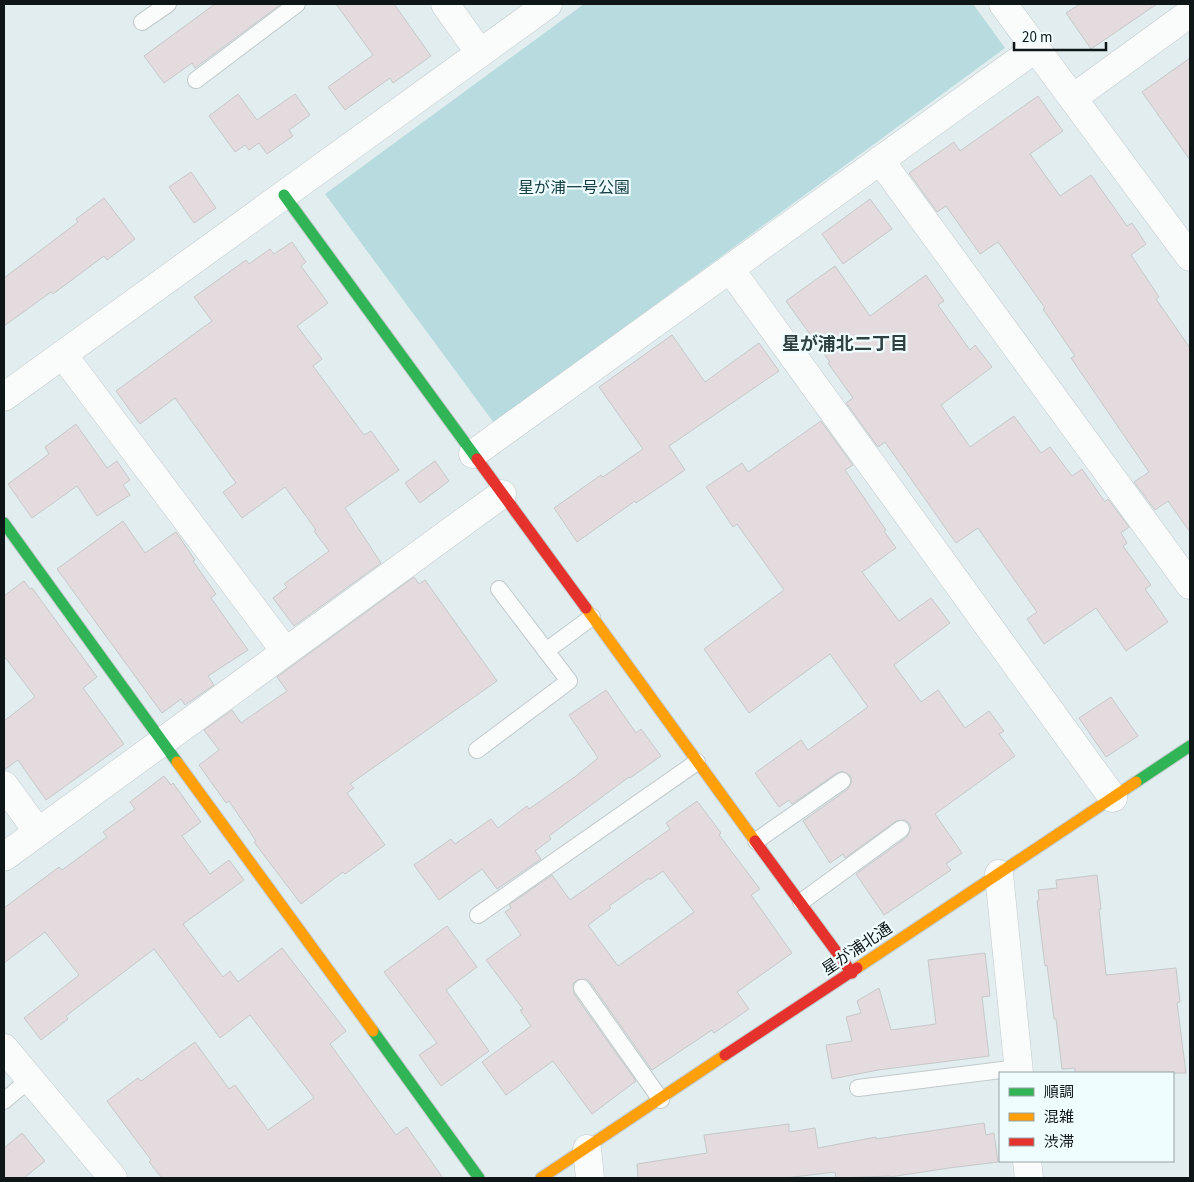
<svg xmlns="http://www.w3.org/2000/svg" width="1194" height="1182" font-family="'Source Sans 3','Noto Sans JP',sans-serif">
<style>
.green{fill:#b7dbde}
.building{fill:#e3dbde;stroke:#c7c8c9;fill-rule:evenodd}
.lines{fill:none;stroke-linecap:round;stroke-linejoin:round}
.lane-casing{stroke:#c2cacb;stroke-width:18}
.street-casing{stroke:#c2cacb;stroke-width:29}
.fast-casing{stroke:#c2cacb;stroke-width:13}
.slow-casing{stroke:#c2cacb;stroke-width:13}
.jam-casing{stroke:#c2cacb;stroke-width:13}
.lane{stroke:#fafcfc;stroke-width:16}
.street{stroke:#fafcfc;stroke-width:28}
.fast{stroke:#30b455;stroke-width:11}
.slow{stroke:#ff9f0a;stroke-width:11}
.jam{stroke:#e5322d;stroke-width:11}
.labels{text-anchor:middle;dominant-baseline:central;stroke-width:4.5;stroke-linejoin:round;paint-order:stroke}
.park-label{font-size:16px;fill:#164044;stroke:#f0fdfe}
.street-label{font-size:16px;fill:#0f1617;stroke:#f0fdfe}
.neighbourhood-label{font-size:18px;font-weight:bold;fill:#2f4041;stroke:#f0fdfe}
</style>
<rect width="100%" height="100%" fill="#e1edee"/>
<path class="green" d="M584,4H973L1005,48L494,423L325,194Z"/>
<g class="building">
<path d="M215,4H281L195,68L192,63L164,83L144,56Z"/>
<path d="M336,4H394L431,56L393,83L390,78L345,110L328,87L373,55Z"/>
<path d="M1080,4H1157L1091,49L1066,13Z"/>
<path d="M1190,58V160L1142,92Z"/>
<path d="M238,94L257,120L295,94L310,115L289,130L293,136L267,154L259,143L249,150L245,145L235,152L209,116Z"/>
<path d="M1038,96L1063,131L1030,154L1060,196L1091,175L1127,226L1132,223L1146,244L1131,255L1159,297L1156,299L1190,348V532L1168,501L1155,510L1134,482L1149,472L1071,358L1075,356L1043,309L1045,308L998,242L980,254L946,206L937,212L909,173L954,142L960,151Z"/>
<path d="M191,172L216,208L194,223L169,187Z"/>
<path d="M104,198L135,239L107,260L104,256L53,294L51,292L4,326V278L78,222L76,219Z"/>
<path d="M870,199L892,229L843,264L822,234Z"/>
<path d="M292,242L306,262L301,266L328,303L297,326L322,359L313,366L364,435L371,431L399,470L345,508L381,563L294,626L273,598L287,587L284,584L329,551L314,531L316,530L285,487L242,518L223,492L236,483L175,398L140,424L116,391L212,321L194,297L246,260L249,264L270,249L274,254Z"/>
<path d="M835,266L870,316L926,275L944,301L938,305L970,350L975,345L992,367L941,405L970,447L1014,416L1041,453L1050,447L1072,476L1082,469L1105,502L1108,499L1129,527L1121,533L1127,543L1123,546L1151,585L1145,589L1168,622L1126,651L1096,608L1044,644L1027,619L1037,612L978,528L956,543L885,442L878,447L846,403L853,398L828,363L830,362L786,301Z"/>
<path d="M672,335L705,382L759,343L779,371L669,446L685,470L636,503L635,501L577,542L554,508L601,475L603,477L643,449L599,387Z"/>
<path d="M821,421L853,465L845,470L886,530L884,531L896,548L862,572L899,621L931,598L950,623L894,665L921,702L938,690L965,728L989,711L1004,731L999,734L1015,756L935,814L962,853L946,864L951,870L884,915L856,874L907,837L911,828L909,823L905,820L896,821L845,858L843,854L830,863L803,821L848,789L852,781L850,775L842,771L837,773L792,804L789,800L779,807L755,773L801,740L808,750L868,707L830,654L749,713L704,649L784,590L737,524L733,527L706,487L742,463L748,472Z"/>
<path d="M76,424L107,468L117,461L130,480L123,485L130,495L97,516L77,486L32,518L8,484L49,454L45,447Z"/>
<path d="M435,461L449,481L420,503L405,483Z"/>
<path d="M123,521L145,553L176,532L195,560L193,561L216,594L211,598L248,650L208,676L214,685L185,705L181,699L162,713L57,569Z"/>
<path d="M414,577L419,584L425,580L497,681L350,784L354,788L347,793L385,845L345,874L343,872L301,904L254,842L256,841L229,801L226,803L199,765L219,750L204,730L232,710L241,723L287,691L277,677Z"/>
<path d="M24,581L30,589L32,588L97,677L83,688L124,744L46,800L18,760L4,770V721L35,697L4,656V596Z"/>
<path d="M606,690L636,733L641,729L661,756L630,778L629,777L549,836L551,839L535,851L541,859L497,889L482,869L439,900L414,865L451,839L455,844L491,819L498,828L527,806L529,809L576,776L598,758L569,715Z"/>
<path d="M1111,697L1138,736L1106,757L1079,718Z"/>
<path d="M164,776L171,785L173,783L201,822L182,836L210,874L229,860L244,880L183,924L223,977L230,971L238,982L282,948L346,1031L330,1044L396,1135L407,1127L443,1178H162L149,1162L151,1160L107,1101L138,1078L141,1081L195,1042L229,1089L235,1085L268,1130L314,1098L250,1015L220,1038L154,949L66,1016L68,1019L41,1040L24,1018L79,975L45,932L4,963V908L59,867L62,870L107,837L103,832L135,809L130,802Z"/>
<path d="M697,801L721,833L719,835L760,889L751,895L792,953L737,992L749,1009L714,1033L712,1030L652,1070L590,982L586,979L577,980L573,984L574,994L636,1081L592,1114L553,1061L506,1095L482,1062L531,1026L520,1010L523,1009L486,960L521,935L505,912L511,908L509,905L552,875L570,900L670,829L666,823ZM663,871L694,912L618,966L588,925L611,908L609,906L649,878L650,880Z"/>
<path d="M1097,875L1101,909H1099L1106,975L1176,968L1180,1002L1177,1003L1186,1073H1075V1068L1062,1069L1056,1019H1054L1047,965L1045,966L1037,901L1039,900L1038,890L1057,888L1056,880Z"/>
<path d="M447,926L477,967L446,990L489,1051L441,1086L419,1055L437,1043L384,972Z"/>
<path d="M985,953L990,996L982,997L989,1056L878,1070L832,1079L826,1045L852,1041L846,1017L861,1013L857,1001L879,988L891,1030L936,1024L928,960Z"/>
<path d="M984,1123L986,1135L994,1133L998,1162L949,1168L890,1177V1176L836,1178L835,1172L785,1178H638L637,1164L707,1153L704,1135L789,1124V1132L815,1128L818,1148L876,1137V1139Z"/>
<path d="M22,1133L45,1161L24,1178H4V1148Z"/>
</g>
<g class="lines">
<g class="lane-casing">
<g id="lane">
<path d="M142,22L168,4"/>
<path d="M196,80L297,4"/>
<path d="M546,651L592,617"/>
<path d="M477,750L569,681L499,589"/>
<path d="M756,841L842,781"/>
<path d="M801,902L901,829"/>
<path d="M478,915L697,762"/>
<path d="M582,988L661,1100"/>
<path d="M858,1088L1018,1068"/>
<path d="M4,1101L30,1079"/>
</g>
</g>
<g class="street-casing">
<g id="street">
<path d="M445,4L480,53"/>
<path d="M1003,4L1190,257"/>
<path d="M1073,98L1190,13"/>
<path d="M880,160L1190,585"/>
<path d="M730,269L1113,798"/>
<path d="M63,355L285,651"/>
<path d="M4,397L548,4"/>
<path d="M473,454L1036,48"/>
<path d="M4,785L38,832"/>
<path d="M4,857L502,494"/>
<path d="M999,874L1019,1073"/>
<path d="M4,1048L113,1178"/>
<path d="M587,1149L590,1178"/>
<path d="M1027,1161L1029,1178"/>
</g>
</g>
<g class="fast-casing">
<g id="fast">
<path d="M284,195L477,459"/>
<path d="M4,523L177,762"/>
<path d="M1136,782L1190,746"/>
<path d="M373,1031L479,1178"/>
</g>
</g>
<g class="slow-casing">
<g id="slow">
<path d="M586,608L755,841"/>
<path d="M177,762L373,1031"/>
<path d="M857,968L1136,782"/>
<path d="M541,1178L725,1055"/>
</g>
</g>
<g class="jam-casing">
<g id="jam">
<path d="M477,459L586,608"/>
<path d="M755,841L852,973"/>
<path d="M725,1055L857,968"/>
</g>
</g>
<use href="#lane" class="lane"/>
<use href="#street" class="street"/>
<use href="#fast" class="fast"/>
<use href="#slow" class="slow"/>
<use href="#jam" class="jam"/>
</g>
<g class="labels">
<g class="park-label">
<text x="574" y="188">星が浦一号公園</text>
</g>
<g class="street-label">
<text transform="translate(857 949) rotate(-34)">星が浦北通</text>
</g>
<g class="neighbourhood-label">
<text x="845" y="344">星が浦北二丁目</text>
</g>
</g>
<rect width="1194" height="1182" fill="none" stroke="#0f1617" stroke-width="10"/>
<rect x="999" y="1072" width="175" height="90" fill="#f0fdfe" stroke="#96a1a2"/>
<rect x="1009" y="1088" width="25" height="8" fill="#30b455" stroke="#96a1a2"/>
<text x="1044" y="1097" font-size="15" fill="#0f1617">順調</text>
<rect x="1009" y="1113" width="25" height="8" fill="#ff9f0a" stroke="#96a1a2"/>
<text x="1044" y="1122" font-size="15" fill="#0f1617">混雑</text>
<rect x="1009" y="1138" width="25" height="8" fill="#e5322d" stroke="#96a1a2"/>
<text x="1044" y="1147" font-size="15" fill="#0f1617">渋滞</text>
<path d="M1014 42v8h92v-8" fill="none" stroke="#0f1617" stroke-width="2.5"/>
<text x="1022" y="42" font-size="15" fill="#0f1617" stroke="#f0fdfe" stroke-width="4" paint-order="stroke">20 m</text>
</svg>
